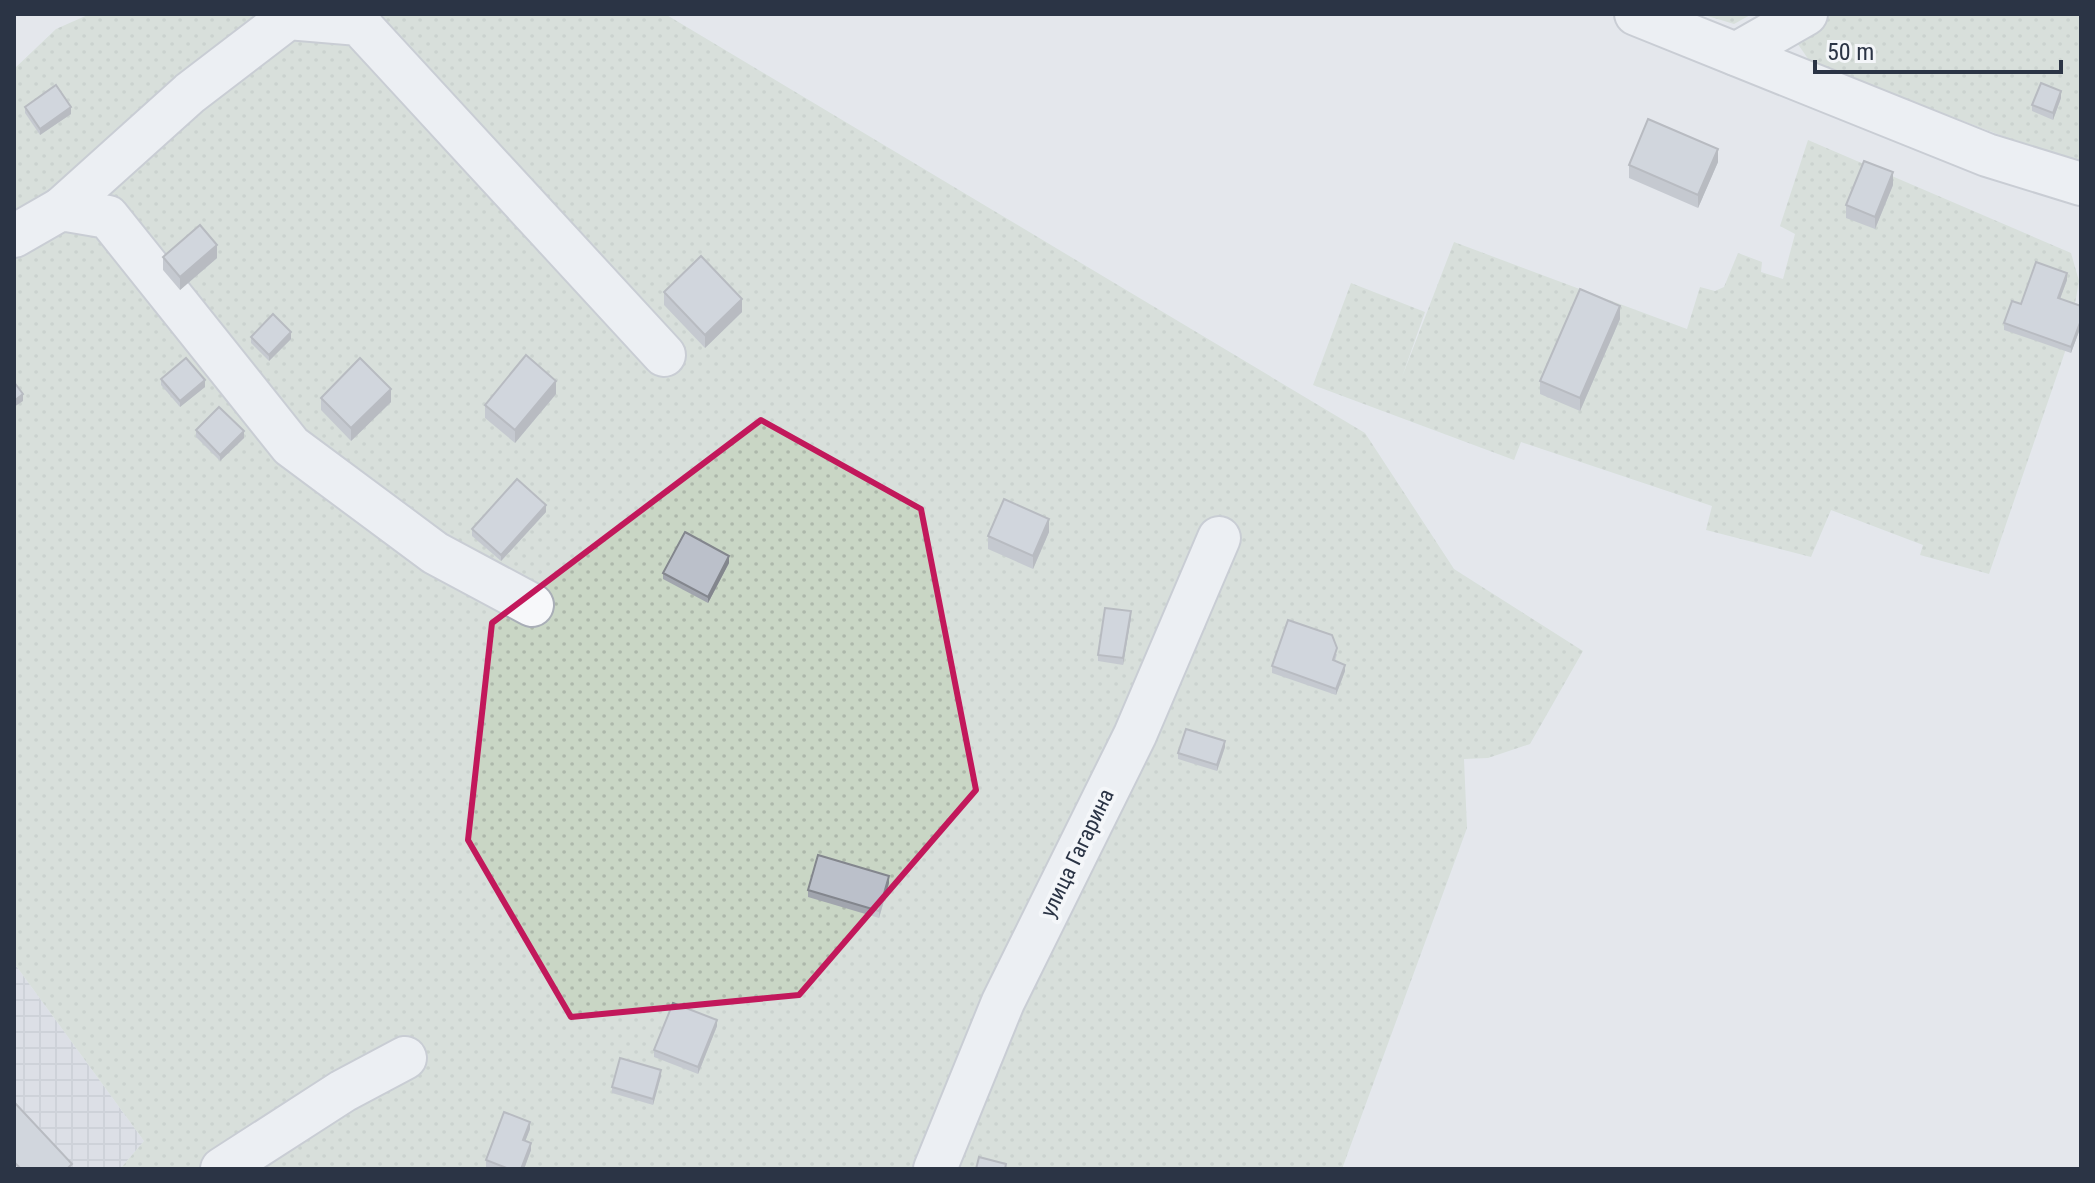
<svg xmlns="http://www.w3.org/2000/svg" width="2095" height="1183" font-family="'Roboto Condensed',sans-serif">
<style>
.industrial{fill:url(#industrial-grid)}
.grass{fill:url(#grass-dots)}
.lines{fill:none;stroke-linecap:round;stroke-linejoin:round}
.minor-casing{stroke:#a9aeb7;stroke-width:46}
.minor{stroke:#f7f8fa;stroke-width:42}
.wall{fill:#a1a5ae}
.shaded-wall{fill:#83868d}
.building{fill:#bbc0ca;stroke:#83868d;stroke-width:2}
.marked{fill:none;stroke:#c2185b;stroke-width:6;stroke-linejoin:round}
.labels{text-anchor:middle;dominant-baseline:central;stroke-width:8;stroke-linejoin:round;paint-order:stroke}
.street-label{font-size:22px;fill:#2b3445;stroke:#f4f6f9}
</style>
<defs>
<pattern id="industrial-grid" width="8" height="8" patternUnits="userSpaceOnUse" patternTransform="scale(2)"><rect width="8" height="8" fill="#d2d6de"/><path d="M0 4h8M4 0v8" fill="none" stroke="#b4b8c0"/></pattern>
<pattern id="grass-dots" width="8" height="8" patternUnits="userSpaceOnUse" patternTransform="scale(2)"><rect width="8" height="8" fill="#c9d6c5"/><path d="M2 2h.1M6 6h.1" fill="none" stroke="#adb8ab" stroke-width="1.8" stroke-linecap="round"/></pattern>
</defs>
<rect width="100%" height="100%" fill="#e4e7ec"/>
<path class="industrial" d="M14,963L144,1141L120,1169H14Z"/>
<g class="grass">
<path d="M90,14H665L1365,433L1454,569L1583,651L1530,744L1488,758L1464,759L1467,828L1342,1169H120L144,1141L14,963V69L56,29Z"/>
<path d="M1701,14H1752L1734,24Z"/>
<path d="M1831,14H2081V166L1811,63L1795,40Z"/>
<path d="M1808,140L2071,253L2079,281L2068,343L1989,574L1920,555L1923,545L1831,510L1811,557L1706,530L1712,506L1521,442L1514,460L1313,385L1351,283L1425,312L1402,377L1454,242L1687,329L1700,287L1715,291L1724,287L1738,253L1762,262L1761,272L1783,279L1795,234L1780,226Z"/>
</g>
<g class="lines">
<g class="minor-casing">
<g id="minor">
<path d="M1636,14L1987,155L2081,184"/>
<path d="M1736,54L1806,14"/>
<path d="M61,209L190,93L288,18L359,24L664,355"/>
<path d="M14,236L61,209L108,217L291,446L435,553L532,605"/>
<path d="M222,1169L343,1091L405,1058"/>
<path d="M935,1169L1003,1002L1135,735L1219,538"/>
</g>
</g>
<use href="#minor" class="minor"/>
</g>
<g class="wall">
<path d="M2061,98L2053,120L2032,111V105Z"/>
<path d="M25,107L71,114L40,135L25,113Z"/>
<path d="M1718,162L1698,208L1629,178V165Z"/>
<path d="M1893,185L1875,229L1846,218V205Z"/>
<path d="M163,257L217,258L180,290L163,270Z"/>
<path d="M2067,280L2060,299L2081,306V326L2071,353L2004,330V323L2021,304Z"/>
<path d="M664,292L742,312L705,348L664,305Z"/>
<path d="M1620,319L1580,411L1540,394V381Z"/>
<path d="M251,337L291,339L269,361L251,343Z"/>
<path d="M161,379L205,387L180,407L161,385Z"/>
<path d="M556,394L515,443L485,418V405Z"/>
<path d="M321,398L391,402L351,441L321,410Z"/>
<path d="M196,430L244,438L220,461L196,437Z"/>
<path d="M546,512L501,561L472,536V529Z"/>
<path d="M1049,532L1033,569L988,549V536Z"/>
<path d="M729,563L708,603L663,579V573Z"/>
<path d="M1131,618L1123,665L1098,661V655Z"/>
<path d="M1337,654L1335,661L1345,671L1336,695L1272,673V666Z"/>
<path d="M1225,747L1217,771L1178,759V753Z"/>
<path d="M889,883L879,918L808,897V890Z"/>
<path d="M717,1026L698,1074L654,1057V1050Z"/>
<path d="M661,1076L653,1105L612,1093V1087Z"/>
<path d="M530,1129L525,1141L531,1150L524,1169H492L486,1167V1160Z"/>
</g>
<g class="shaded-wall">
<path d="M2061,91V98L2053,120V113Z"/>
<path d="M71,107V114L40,135V129Z"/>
<path d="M1718,149V162L1698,208V195Z"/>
<path d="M1893,172V185L1875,229V217Z"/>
<path d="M217,245V258L180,290V277Z"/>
<path d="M2067,273V280L2058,304V298Z"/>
<path d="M742,299V312L705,348V335Z"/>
<path d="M1620,306V319L1580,411V398Z"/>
<path d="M2081,320V326L2071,353V347Z"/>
<path d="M291,332V339L269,361V355Z"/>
<path d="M205,380V387L180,407V401Z"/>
<path d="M556,381V394L515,443V430Z"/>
<path d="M391,389V402L351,441V428Z"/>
<path d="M23,394V401L14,407V401Z"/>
<path d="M244,431V438L220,461V455Z"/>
<path d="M546,505V512L501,561V555Z"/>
<path d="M1049,519V532L1033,569V556Z"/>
<path d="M729,556V563L708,603V597Z"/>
<path d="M1131,611V618L1123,665V658Z"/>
<path d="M1345,665V671L1336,695V689Z"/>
<path d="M1225,741V747L1217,771V765Z"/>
<path d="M889,876V883L879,918V911Z"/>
<path d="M717,1020V1026L698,1074V1067Z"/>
<path d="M661,1070V1076L653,1105V1099Z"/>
<path d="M530,1122V1129L523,1147V1140Z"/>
<path d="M531,1143V1150L524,1169H521Z"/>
</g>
<g class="building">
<path d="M2041,83L2061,91L2053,113L2032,105Z"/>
<path d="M56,85L71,107L40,129L25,107Z"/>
<path d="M1648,119L1718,149L1698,195L1629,165Z"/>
<path d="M1864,161L1893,172L1875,217L1846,205Z"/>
<path d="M200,225L217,245L180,277L163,257Z"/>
<path d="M701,256L742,299L705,335L664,292Z"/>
<path d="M2036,262L2067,273L2058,298L2081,306V320L2071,347L2004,323L2012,301L2021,304Z"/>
<path d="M1580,289L1620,306L1580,398L1540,381Z"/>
<path d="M273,314L291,332L269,355L251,337Z"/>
<path d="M526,355L556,381L515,430L485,405Z"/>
<path d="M186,358L205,380L180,401L161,379Z"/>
<path d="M360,358L391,389L351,428L321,398Z"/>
<path d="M14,382L23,394L14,401Z"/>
<path d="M219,407L244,431L220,455L196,430Z"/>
<path d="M517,479L546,505L501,555L472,529Z"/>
<path d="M1004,499L1049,519L1033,556L988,536Z"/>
<path d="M685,532L729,556L708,597L663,573Z"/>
<path d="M1105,608L1131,611L1123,658L1098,655Z"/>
<path d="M1288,620L1332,635L1337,648L1333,660L1345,665L1336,689L1272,666Z"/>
<path d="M1186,729L1225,741L1217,765L1178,753Z"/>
<path d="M818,855L889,876L879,911L808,890Z"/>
<path d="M673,1003L717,1020L698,1067L654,1050Z"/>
<path d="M620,1058L661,1070L653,1099L612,1087Z"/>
<path d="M14,1102L72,1164L67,1169H21L14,1162Z"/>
<path d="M504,1112L530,1122L523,1140L531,1143L521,1169H509L486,1160Z"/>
<path d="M979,1157L1006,1164L1005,1169H976Z"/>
</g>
<path d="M0 0H2095V1183H0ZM761,420L921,509L976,790L799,995L571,1017L468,840L492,623Z" fill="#e4e7ec" fill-opacity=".55" fill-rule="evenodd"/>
<path class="marked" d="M761,420L921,509L976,790L799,995L571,1017L468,840L492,623Z"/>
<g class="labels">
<g class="street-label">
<text transform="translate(1077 853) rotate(-64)">улица Гагарина</text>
</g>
</g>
<rect width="2095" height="1183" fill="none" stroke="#2b3445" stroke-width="32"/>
<path d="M1815 60v12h246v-12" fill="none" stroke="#2b3445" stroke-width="4"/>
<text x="1827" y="60" font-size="24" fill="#2b3445" stroke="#f4f6f9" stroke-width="6" paint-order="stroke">50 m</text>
</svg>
